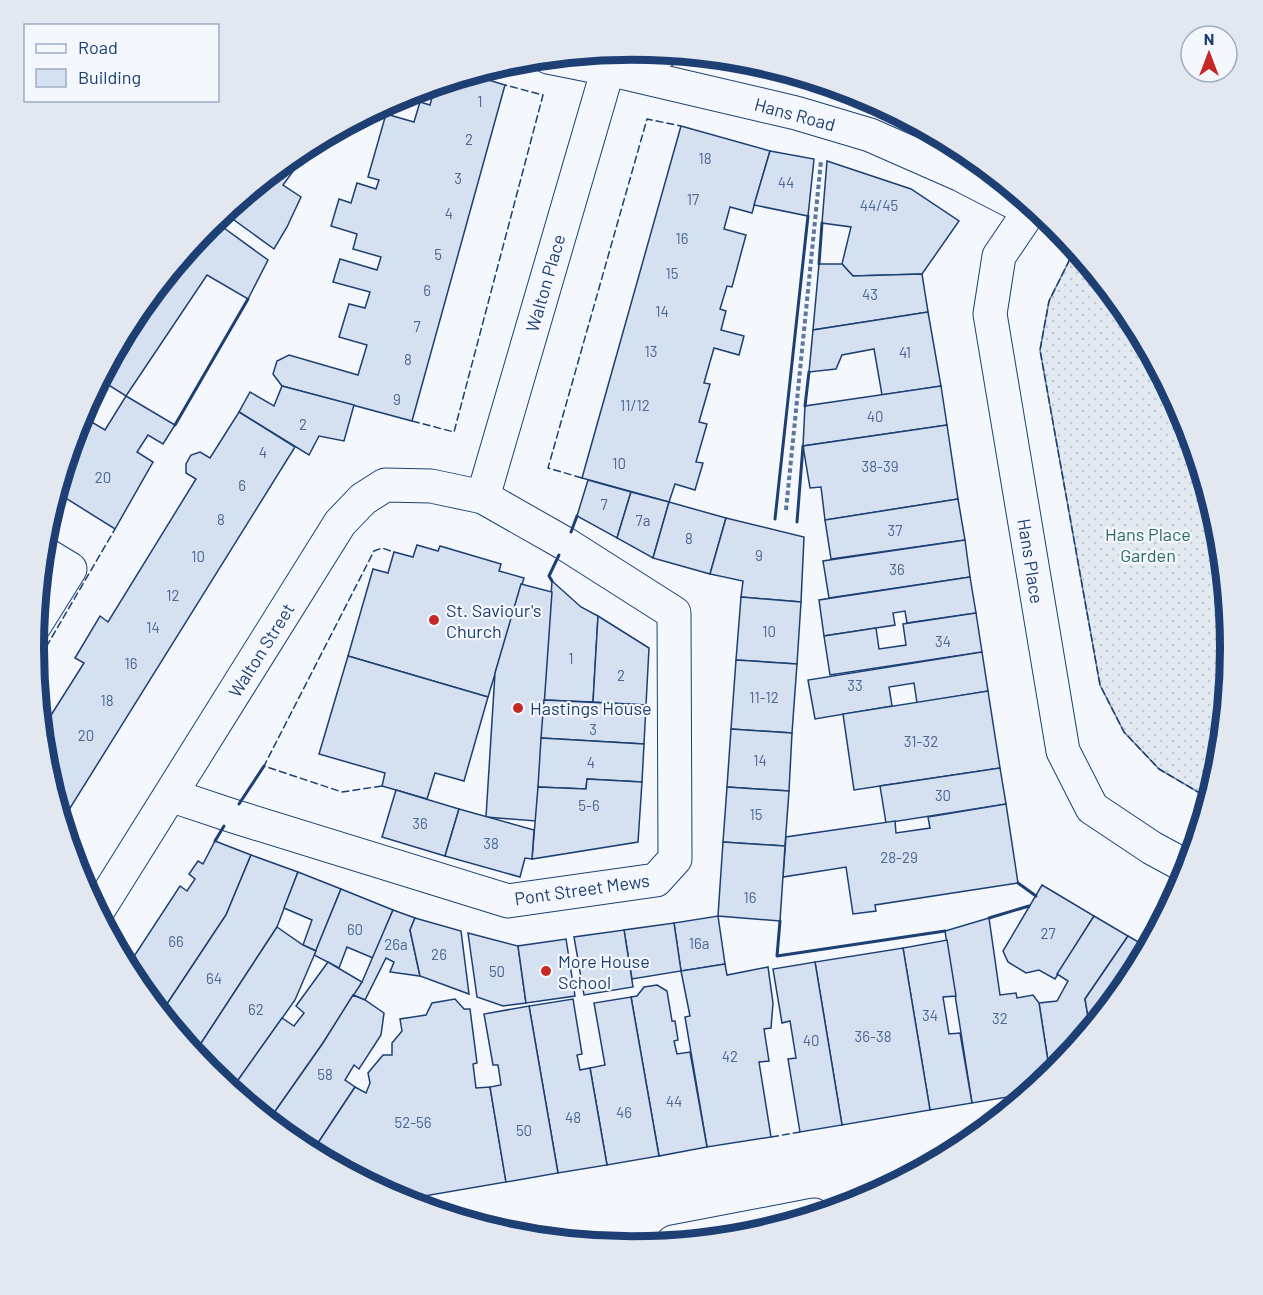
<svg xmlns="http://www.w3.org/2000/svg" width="1263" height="1295" font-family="Barlow,sans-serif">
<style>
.garden{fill:url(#garden-dots);stroke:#687fa3;stroke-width:1.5}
.building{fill:#d5e0f0;stroke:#1d3f73;stroke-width:1.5}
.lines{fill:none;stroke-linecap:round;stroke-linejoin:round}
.minor-casing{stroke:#1d3f73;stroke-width:35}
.major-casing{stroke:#1d3f73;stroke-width:35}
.path{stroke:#5e769c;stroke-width:4;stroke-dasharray:4.5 3;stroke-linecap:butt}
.minor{stroke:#f4f7fb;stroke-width:33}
.major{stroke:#f4f7fb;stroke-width:33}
.fence{stroke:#1d3f73;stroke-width:1.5;stroke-dasharray:8 3;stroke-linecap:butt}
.wall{stroke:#1d3f73;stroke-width:3}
.poi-dot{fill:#c62828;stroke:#f4f7fb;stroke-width:2}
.labels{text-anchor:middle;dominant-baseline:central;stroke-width:4.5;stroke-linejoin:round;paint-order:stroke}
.number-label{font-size:15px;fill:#4b6792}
.street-label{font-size:18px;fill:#1d3f73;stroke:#f4f7fb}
.park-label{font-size:18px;fill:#2c6c60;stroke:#f4f7fb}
.poi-label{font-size:18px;fill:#1d3f73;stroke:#f4f7fb;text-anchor:start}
.rim{fill:none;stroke:#1d3f73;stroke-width:8}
</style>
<defs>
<pattern id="garden-dots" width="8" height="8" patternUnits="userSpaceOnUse" patternTransform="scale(1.5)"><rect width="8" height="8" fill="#e3e9f0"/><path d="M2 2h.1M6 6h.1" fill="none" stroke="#c2c9d1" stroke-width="1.8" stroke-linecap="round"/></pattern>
</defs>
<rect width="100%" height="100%" fill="#f4f7fb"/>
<path class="garden" d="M1076,250L1129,315L1185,419L1219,531L1230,648L1218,765L1209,796L1203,795L1159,769L1124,732L1100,685L1040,350L1049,301L1071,257Z"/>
<g class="building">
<path d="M469,74L505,85L412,421L282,386L273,374L277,361L289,355L358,375L367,345L339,337L349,304L365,308L370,292L333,282L340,259L377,270L381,257L353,249L357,234L331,226L339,199L351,203L357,183L376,189L379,180L368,177L386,114L414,122L420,102L430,105L433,94L419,90Z"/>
<path d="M681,126L770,151L752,213L730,207L724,229L746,235L732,287L727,286L720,309L726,311L721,330L744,336L739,355L714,348L704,383L710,384L699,422L707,424L696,462L703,463L695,490L675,484L669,502L582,478Z"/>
<path d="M315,141L283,185L301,197L287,227L274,249L223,212L299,150Z"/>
<path d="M770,151L814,159L808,216L754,205Z"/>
<path d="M827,161L911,189L959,221L922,274L853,276L842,264L851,227L822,223Z"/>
<path d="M213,220L268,260L248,299L207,275L126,396L99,379L134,315L209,224Z"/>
<path d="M819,264H842L853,276L922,274L928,312L813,330Z"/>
<path d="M928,312L941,386L882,395L874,349L842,355L836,369L809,372L813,330Z"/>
<path d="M282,386L354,405L344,441L319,436L309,455L239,412L250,392L274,406Z"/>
<path d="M941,386L947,425L803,446L805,406Z"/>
<path d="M126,396L175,425L163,444L148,435L137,452L153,462L115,529L56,492L66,461L90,421L105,430Z"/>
<path d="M239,412L295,447L62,821L44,764L41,731L84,663L75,658L100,616L108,622L196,479L186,473V464L191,455L200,452L210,458Z"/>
<path d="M80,416L90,421L66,461L79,418Z"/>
<path d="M947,425L958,499L825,520L821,487L810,488L803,446Z"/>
<path d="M588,480L631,492L617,538L577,516Z"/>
<path d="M631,492L669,502L653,558L617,538Z"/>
<path d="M958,499L965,540L831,559L825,520Z"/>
<path d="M669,502L726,518L710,574L653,558Z"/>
<path d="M726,518L804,537L801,602L741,597L743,581L710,574Z"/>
<path d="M965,540L970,577L829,598L823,561Z"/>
<path d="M417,545L438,551L440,546L501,564L499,571L524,578L488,697L348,656L373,569L388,573L394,552L413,557Z"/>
<path d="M970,577L976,613L907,623L905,611L893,613L895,625L824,636L819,600Z"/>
<path d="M552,581L581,607L598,616L593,702L544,700Z"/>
<path d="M521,584L552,592L536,821L486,817L495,673Z"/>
<path d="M741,597L801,602L797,664L736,660Z"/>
<path d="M976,613L982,652L830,675L824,636L876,628L879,649L906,645L903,624Z"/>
<path d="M598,616L649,648L646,705L593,702Z"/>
<path d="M982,652L988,691L917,703L914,683L889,687L892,706L815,719L808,680Z"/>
<path d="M348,656L488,697L464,781L435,773L427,799L382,786L385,773L319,754Z"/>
<path d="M736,660L797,664L792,733L731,729Z"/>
<path d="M988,691L1000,768L854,790L843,714Z"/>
<path d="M544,700L646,705L644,744L541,738Z"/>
<path d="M731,729L792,733L789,791L727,787Z"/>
<path d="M541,738L644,744L642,782L587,779L586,789L538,787Z"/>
<path d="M1000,768L1006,804L886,823L880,786Z"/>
<path d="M587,779L642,782L638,842L532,859L538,787L586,789Z"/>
<path d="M727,787L789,791L785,846L723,842Z"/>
<path d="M396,790L459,809L445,856L382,837Z"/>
<path d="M1006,804L1018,883L875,905L876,911L853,914L846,867L783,877L786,837L895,821L896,833L930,828L928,817Z"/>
<path d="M459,809L534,830L532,859L525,858L520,877L445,856Z"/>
<path d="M215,841L251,855L226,915L161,1013L134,980L127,967L180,886L187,891L195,879L189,874L198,861L203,864Z"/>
<path d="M723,842L785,846L780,921L718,916Z"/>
<path d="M251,855L298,872L277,927L194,1054L161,1013L226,915Z"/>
<path d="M298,872L341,889L316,951L303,945L312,920L284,908Z"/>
<path d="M1042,885L1094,916L1055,979L1039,970L1026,973L1008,962L1003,951Z"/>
<path d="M341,889L393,910L373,958L347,947L339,968L314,955Z"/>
<path d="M393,910L415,918L410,930L420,976L390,972L394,962L386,958L365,1000L353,995L362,982Z"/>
<path d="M718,916L725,964L681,971L674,923Z"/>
<path d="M1094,916L1128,936L1085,999L1090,1028L1050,1074L1039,1003L1057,1001L1068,981L1057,974Z"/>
<path d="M415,918L461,931L469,994L420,976L410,930Z"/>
<path d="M989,918L1000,995L1016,993L1017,998L1033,995L1039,1003L1050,1074L1026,1094L972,1103L945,931Z"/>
<path d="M674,923L681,971L632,979L624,930Z"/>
<path d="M277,927L303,945L316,951L295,1000L231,1090L208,1070L194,1054Z"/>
<path d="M624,930L633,987L584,995L574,937Z"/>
<path d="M468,933L518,946L526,1003L503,1006L477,997Z"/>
<path d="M1128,936L1147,947L1129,980L1090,1028L1085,999Z"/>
<path d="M566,939L575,996L526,1003L518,946Z"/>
<path d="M947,940L956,996L943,997L949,1034L960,1033L972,1103L930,1110L903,948Z"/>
<path d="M903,948L930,1110L842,1125L815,962Z"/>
<path d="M328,962L362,982L323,1043L269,1120L231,1090L282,1018L294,1026L304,1013L296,1006Z"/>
<path d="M815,962L842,1125L800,1132L788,1059L796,1058L790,1021L782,1023L773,969Z"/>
<path d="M725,964L727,975L768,967L773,1003L771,1028L764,1029L769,1061L759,1062L771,1137L707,1147L685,1017L690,1016L681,971Z"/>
<path d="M657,985L667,991L672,1021H675L678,1040L674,1041L677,1054L690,1052L707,1147L659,1156L631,997L637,996L644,987Z"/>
<path d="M353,995L365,1000L384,1013L381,1035L359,1069L354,1065L345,1080L355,1087L312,1152L299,1145L269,1120L323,1043Z"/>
<path d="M631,997L659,1156L607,1165L590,1068L605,1065L594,1003Z"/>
<path d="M455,999L464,1009H470L477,1063L473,1064L476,1088L490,1087L506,1182L401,1200L312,1152L355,1087L366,1093L370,1083L368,1073L383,1055H392V1043L402,1031L400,1019L426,1015L432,1003Z"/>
<path d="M573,999L582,1054L577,1055L580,1070L590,1068L607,1165L558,1173L529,1006Z"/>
<path d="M529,1006L558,1173L506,1182L490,1087L501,1085L498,1065H493L484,1014Z"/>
</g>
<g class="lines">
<g class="minor-casing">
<g id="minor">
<path d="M548,57L608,69L796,113L870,135L961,175L1029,210"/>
<path d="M612,68L655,56L662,52"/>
<path d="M1033,206L999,256L990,314L1063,751L1092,808L1152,848L1187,867"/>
<path d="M483,497L608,69"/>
<path d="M35,625L70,569L42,552"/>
<path d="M97,912L340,523L363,499L385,485L431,486L483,497L564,543L674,613L675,859L656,880L508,901L233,816L170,795"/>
</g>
</g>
<g class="major-casing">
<path id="major" d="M673,1242L814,1215"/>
</g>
<path class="path" d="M786,510L821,161"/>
<use href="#minor" class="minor"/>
<use href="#major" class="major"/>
<g class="fence">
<path d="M1076,250L1071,257L1049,301L1040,350L1100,685L1124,732L1159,769L1203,795L1209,796"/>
<path d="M412,421L454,432L543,95L505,85"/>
<path d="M582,478L548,468L647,119L681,126"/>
<path d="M35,666L115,529"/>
<path d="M382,786L342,792L264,766L374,551L382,548L394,552"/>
<path d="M771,1137L800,1132"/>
</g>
<g class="wall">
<path d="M819,264L822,223"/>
<path d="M805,406L809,372"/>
<path d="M175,425L248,299"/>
<path d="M775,519L808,216"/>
<path d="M797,522L803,446"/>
<path d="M571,532L577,516"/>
<path d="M552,581L549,576L559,555"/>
<path d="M239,804L264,766"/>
<path d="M215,841L224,826"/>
<path d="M1018,883L1036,896"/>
<path d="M989,918L1029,906"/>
<path d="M780,921L777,956L945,931"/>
</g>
</g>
<g class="poi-dot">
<circle cx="434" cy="620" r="6"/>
<circle cx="518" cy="708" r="6"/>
<circle cx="546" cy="971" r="6"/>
</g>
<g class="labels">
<g class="number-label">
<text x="480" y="101">1</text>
<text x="469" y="139">2</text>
<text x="705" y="158">18</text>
<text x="458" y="178">3</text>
<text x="786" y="182">44</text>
<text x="693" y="199">17</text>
<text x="879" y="205">44/45</text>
<text x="449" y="213">4</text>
<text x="682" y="238">16</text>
<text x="438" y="254">5</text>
<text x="672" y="273">15</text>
<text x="427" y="290">6</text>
<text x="870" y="294">43</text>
<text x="662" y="311">14</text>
<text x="417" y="326">7</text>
<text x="651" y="351">13</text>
<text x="905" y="352">41</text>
<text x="408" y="359">8</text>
<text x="397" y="399">9</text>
<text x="635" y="405">11/12</text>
<text x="875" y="416">40</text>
<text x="303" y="424">2</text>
<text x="263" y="452">4</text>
<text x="619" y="463">10</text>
<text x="880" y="466">38-39</text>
<text x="103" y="477">20</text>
<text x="242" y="485">6</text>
<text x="604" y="504">7</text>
<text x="221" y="519">8</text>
<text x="643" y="520">7a</text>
<text x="895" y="530">37</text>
<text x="689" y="538">8</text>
<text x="759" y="555">9</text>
<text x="198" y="556">10</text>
<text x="897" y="569">36</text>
<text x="173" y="595">12</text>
<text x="153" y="627">14</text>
<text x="769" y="631">10</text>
<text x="943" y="641">34</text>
<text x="571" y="658">1</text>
<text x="131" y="663">16</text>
<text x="621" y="675">2</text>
<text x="855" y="685">33</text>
<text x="764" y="697">11-12</text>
<text x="107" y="700">18</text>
<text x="593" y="729">3</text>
<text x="86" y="735">20</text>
<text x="921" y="741">31-32</text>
<text x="760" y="760">14</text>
<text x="591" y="762">4</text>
<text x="943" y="795">30</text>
<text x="589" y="805">5-6</text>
<text x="756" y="814">15</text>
<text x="420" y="823">36</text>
<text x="491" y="843">38</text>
<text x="899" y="857">28-29</text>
<text x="750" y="897">16</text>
<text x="355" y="929">60</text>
<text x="1048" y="933">27</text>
<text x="176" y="941">66</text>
<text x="699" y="943">16a</text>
<text x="396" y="944">26a</text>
<text x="439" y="954">26</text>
<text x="497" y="971">50</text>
<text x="214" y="978">64</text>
<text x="256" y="1009">62</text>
<text x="930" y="1015">34</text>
<text x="1000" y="1018">32</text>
<text x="873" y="1036">36-38</text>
<text x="811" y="1040">40</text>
<text x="730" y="1056">42</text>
<text x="325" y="1074">58</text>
<text x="674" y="1101">44</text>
<text x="624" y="1112">46</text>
<text x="573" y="1117">48</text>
<text x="413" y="1122">52-56</text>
<text x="524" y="1130">50</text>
</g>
<g class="street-label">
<text transform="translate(795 114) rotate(15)">Hans Road</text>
<text transform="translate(545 283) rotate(-74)">Walton Place</text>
<text transform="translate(1031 561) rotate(81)">Hans Place</text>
<text transform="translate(261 650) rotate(-58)">Walton Street</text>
<text transform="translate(582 889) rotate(-8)">Pont Street Mews</text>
</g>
<g class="park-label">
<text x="1148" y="534">Hans Place<tspan x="1148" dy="21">Garden</tspan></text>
</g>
<g class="poi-label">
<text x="446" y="610">St. Saviour's<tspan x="446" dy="21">Church</tspan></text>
<text x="530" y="708">Hastings House</text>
<text x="558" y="961">More House<tspan x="558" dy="21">School</tspan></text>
</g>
</g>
<path d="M0 0H1263V1295H0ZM44 648a588 588 0 1 1 1176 0a588 588 0 1 1-1176 0Z" fill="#e3e8f0" fill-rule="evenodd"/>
<path class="rim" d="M44 648a588 588 0 1 1 1176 0a588 588 0 1 1-1176 0Z"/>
<rect x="24" y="24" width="195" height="78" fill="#f4f7fb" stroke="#9eadc5" stroke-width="1.5"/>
<rect x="36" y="44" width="30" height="9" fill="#f4f7fb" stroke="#9eadc5" stroke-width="1.5"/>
<text x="78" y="54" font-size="18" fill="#1d3f73">Road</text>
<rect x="36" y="69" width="30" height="18" fill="#d5e0f0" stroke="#9eadc5" stroke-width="1.5"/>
<text x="78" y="84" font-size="18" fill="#1d3f73">Building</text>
<g transform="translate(1209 54)"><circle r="28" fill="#f4f7fb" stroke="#9eadc5" stroke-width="1.5"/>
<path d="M0-4.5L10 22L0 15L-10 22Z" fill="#c62828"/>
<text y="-9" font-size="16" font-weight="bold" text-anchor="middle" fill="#1d3f73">N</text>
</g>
</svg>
